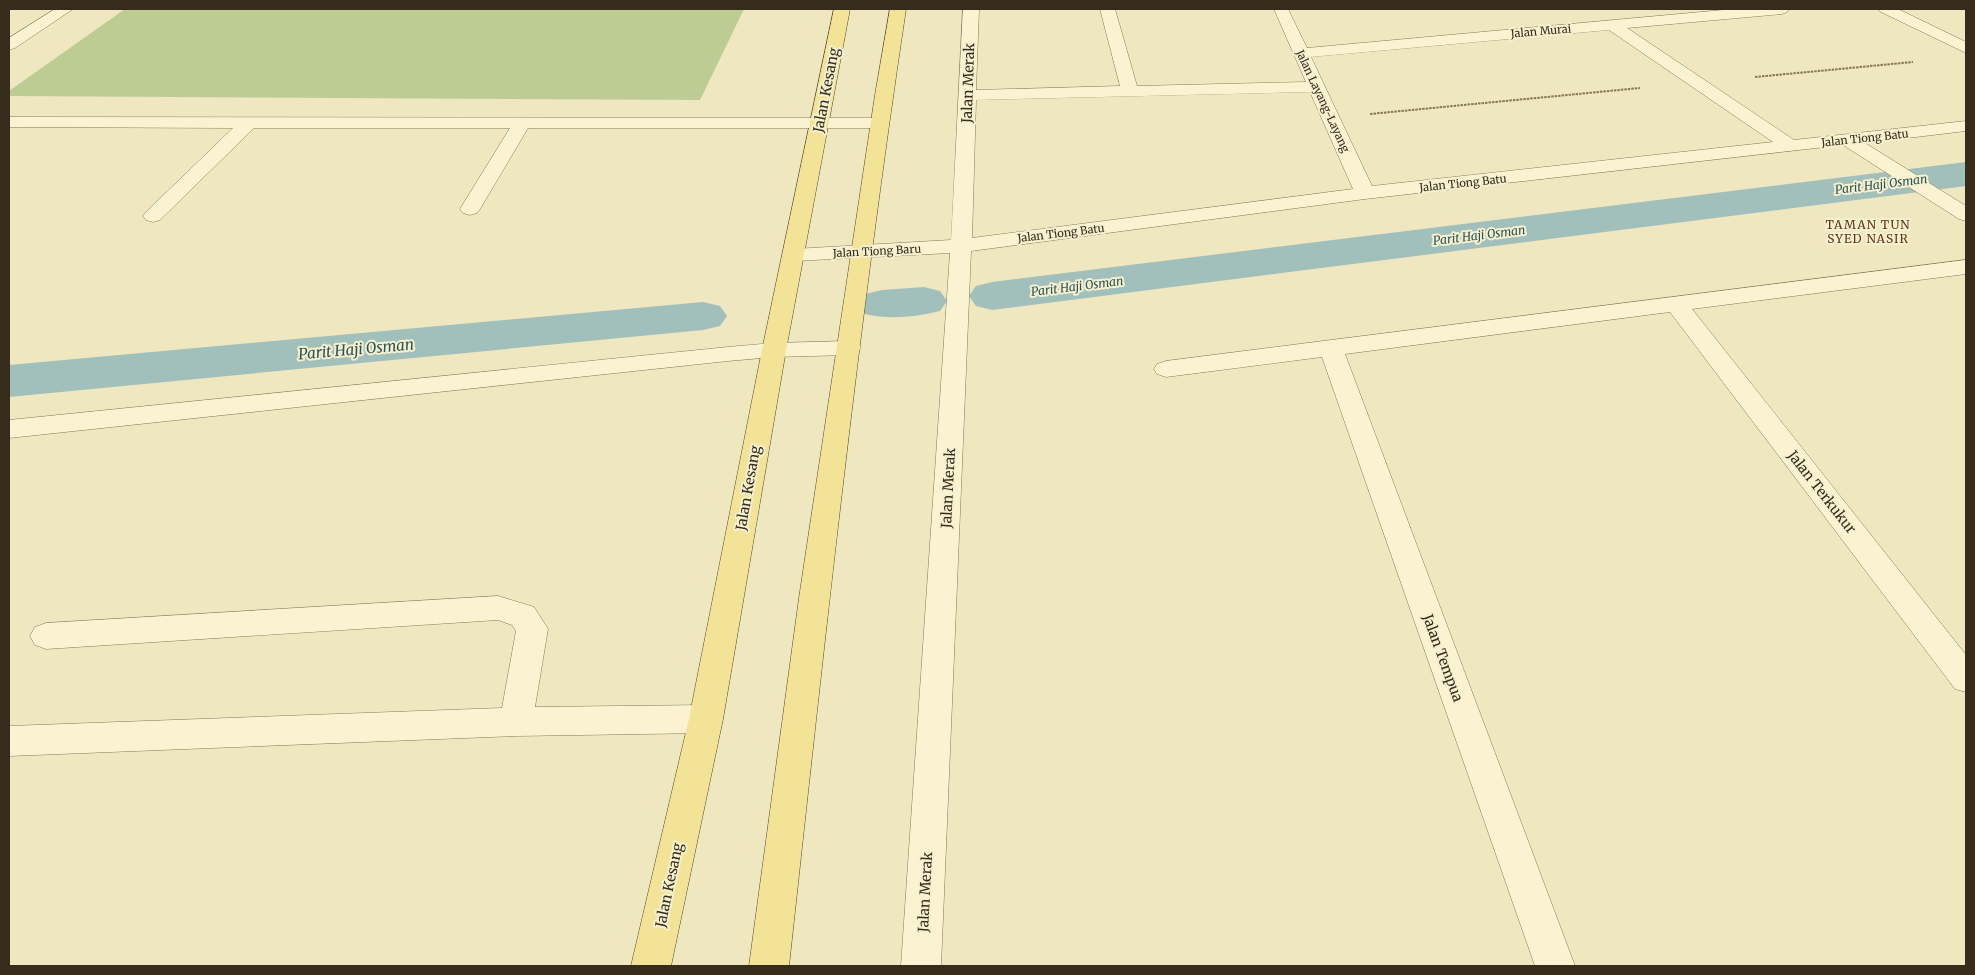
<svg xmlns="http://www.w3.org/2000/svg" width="1975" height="975" font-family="Merriweather,serif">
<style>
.green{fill:#bdcc93}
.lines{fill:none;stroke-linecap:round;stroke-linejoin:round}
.canal{fill:#a2c0bb;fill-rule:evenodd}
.minor-casing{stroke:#877857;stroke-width:1}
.major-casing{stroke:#54452c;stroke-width:1}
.path{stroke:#877857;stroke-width:2;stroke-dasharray:2.5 1;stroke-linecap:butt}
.minor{fill:#f9f3d2;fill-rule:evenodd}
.major{fill:#f2e396;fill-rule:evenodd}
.labels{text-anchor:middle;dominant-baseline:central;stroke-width:4;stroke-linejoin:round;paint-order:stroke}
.far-street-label{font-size:11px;fill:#362c1c;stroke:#f5f0cf}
.far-water-label{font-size:12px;font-style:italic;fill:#2b5256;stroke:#f5f0cf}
.far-neighbourhood-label{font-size:12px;letter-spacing:1px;fill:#63351b;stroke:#f5f0cf}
.street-label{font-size:14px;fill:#362c1c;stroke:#f5f0cf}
.water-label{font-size:15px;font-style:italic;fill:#2b5256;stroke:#f5f0cf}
</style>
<rect width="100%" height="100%" fill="#eee7bf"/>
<path class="green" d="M125,9H744L700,100L9,96V91Z"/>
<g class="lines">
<g class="canal">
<path d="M1966,162V186L992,310L976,306L969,296L976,286L992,282Z"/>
<path d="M924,287L940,291L947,301L940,311C916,317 890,320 865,314L859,304L865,294L882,290Z"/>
<path d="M703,302L720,306L727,316L720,326L703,330L9,397V365Z"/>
</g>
<g class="minor-casing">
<g id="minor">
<path d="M55,9H73L15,48L9,50V38Z"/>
<path d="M963,9H979L976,90L1120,86L1100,9H1115L1137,86L1306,82L1274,9H1288L1307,48L1734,9H1789L1787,12L1782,14L1627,28L1794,140L1966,121V131L1865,143L1966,206V221L1959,219L1843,145L1365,199L971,251L941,966H901L950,253L794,261L786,260L783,255L786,250L794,249L951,240ZM1609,30L1773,142L1372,186L1311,57ZM1310,92L1353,189L972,238L976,100Z"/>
<path d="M1878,9H1898L1966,42V53L1881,12Z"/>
<path d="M9,117L880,118L886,119L889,123L886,127L880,128H528L480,209L477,213L470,215L463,213L460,209L510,128H254L160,220L153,222L146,220L143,216L146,212L233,128L9,127Z"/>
<path d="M1966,260V274L1692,309L1966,655V692L1955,689L1670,312L1345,354L1575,966H1535L1322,357L1166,377L1157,374L1154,369L1157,364L1166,361Z"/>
<path d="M849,341L857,343L861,348L857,353L849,355L774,357L728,361L9,438V420L728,347L774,343Z"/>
<path d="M498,596L534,607L548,629L535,707L706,705L718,709L723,719L718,729L706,733L516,736L9,756V726L502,708L516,631L512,625L498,620L46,649L35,645L30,636L35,627L46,623Z"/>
</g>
</g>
<g class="major-casing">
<g id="major">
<path d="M834,9H850L786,350L723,719L671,966H631L689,719L762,350Z"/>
<path d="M890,9H906C858,327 824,647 789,966H749L799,598L875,95Z"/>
</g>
</g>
<g class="path">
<path d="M1755,77L1913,62"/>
<path d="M1370,114L1640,88"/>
</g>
<use href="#minor" class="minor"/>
<use href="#major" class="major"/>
</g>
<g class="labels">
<g class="far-street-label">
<text transform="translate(1541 31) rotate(-5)">Jalan Murai</text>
<text transform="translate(1323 101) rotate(65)">Jalan Layang-Layang</text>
<text transform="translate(1865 138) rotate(-6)">Jalan Tiong Batu</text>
<text transform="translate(1463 183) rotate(-6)">Jalan Tiong Batu</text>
<text transform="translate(1061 233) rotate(-7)">Jalan Tiong Batu</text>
<text transform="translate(877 251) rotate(-3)">Jalan Tiong Baru</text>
</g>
<g class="far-water-label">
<text transform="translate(1881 184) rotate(-7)">Parit Haji Osman</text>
<text transform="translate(1479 235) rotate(-7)">Parit Haji Osman</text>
<text transform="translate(1077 286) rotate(-7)">Parit Haji Osman</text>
</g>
<g class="far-neighbourhood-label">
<text x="1868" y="224">TAMAN TUN<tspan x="1868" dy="14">SYED NASIR</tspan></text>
</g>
<g class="street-label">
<text transform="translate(968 83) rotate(-88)">Jalan Merak</text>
<text transform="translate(826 90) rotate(-79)">Jalan Kesang</text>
<text transform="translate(748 488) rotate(-80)">Jalan Kesang</text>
<text transform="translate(948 488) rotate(-87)">Jalan Merak</text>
<text transform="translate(1822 492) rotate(52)">Jalan Terkukur</text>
<text transform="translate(1443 658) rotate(70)">Jalan Tempua</text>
<text transform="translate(669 885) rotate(-78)">Jalan Kesang</text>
<text transform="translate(925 892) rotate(-87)">Jalan Merak</text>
</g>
<g class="water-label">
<text transform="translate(356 349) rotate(-5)">Parit Haji Osman</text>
</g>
</g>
<rect width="1975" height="975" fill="none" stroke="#362c1c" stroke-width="20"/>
</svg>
